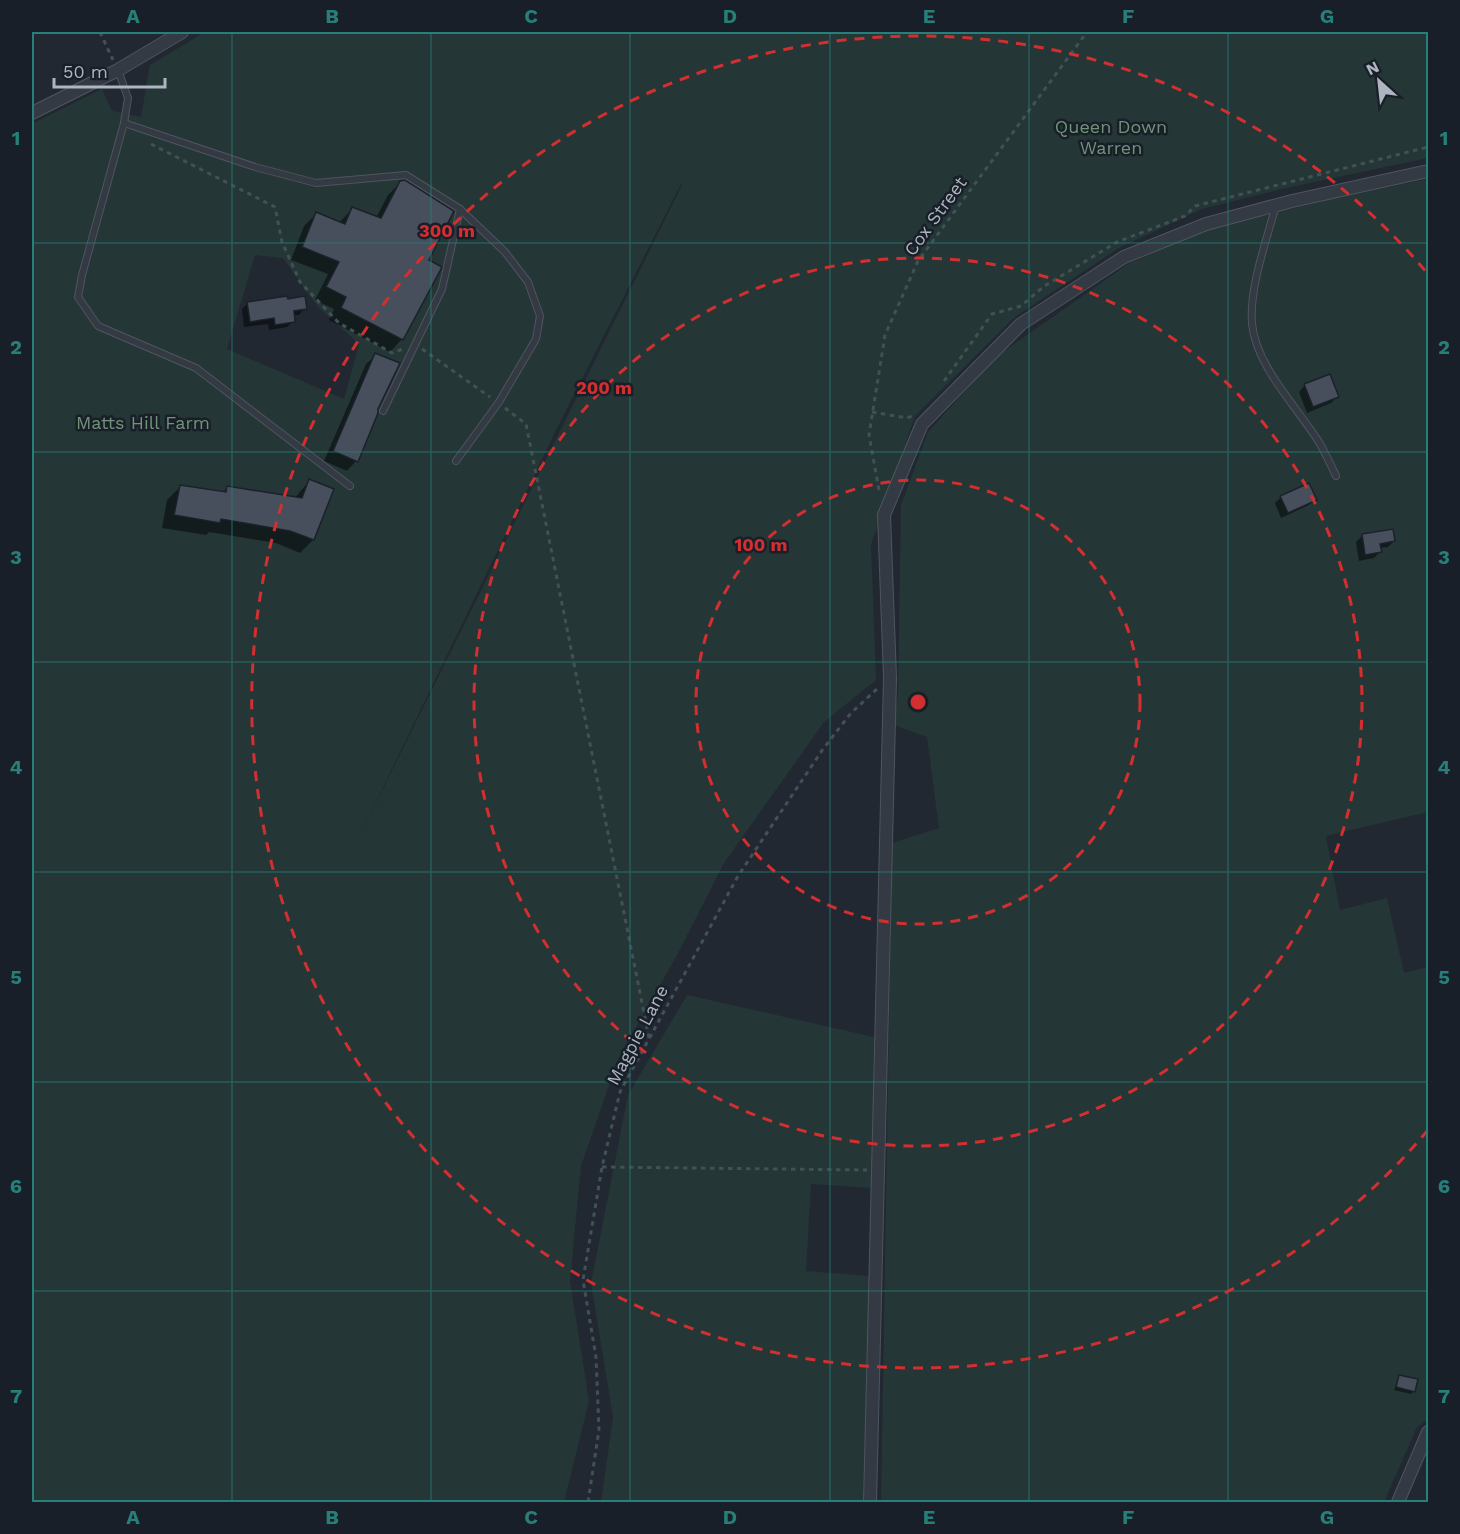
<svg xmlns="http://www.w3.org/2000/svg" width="1460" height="1534" font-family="'Work Sans',sans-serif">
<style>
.green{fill:#253636;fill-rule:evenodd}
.shadow{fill:#0007}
.building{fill:#474f5c;stroke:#1b212a;stroke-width:1.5}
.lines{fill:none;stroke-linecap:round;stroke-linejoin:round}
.service-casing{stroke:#4e555e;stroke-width:8}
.minor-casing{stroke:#4e555e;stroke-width:14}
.path{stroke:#425153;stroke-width:3;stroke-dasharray:4.5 4.5;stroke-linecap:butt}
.service{stroke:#343a43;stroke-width:6}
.minor{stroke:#343a43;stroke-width:12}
.grid{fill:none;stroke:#277f7a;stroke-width:1.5;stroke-opacity:0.55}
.ring{fill:none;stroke:#d42f30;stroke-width:3;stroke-dasharray:10 8}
.labels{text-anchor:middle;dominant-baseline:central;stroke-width:5;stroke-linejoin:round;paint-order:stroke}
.park-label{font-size:18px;fill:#709478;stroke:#191f28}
.street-label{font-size:18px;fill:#adb5c0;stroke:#191f28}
.centre{fill:#d42f30;stroke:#191f28;stroke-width:3}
.ring-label{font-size:18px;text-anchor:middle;font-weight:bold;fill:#d42f30;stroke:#191f28;stroke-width:5;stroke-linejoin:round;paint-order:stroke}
.neatline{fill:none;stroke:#277f7a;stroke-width:2}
.grid-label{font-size:20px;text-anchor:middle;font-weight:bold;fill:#277f7a}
</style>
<rect width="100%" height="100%" fill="#212832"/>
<g class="green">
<path d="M205,32H1428V158L1286,188L1202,209L1119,248L1015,317L915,416L871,545L876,680L824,722L724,863L676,957L618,1059L581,1166L570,1281L589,1401L564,1502H32V124L102,89L112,111L141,117L150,65ZM681,184L682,185L359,837L557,428ZM255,255L283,258L318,307L359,344L344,399L227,349Z"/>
<path d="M1428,179V812L1326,836L1340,910L1387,898L1404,973L1428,967V1419L1417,1427L1384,1502H881L892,843L939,828L927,737L894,725L898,693L901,505L928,432L997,356L1128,264L1205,230L1336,198Z"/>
<path d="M687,995L874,1037L872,1188L811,1184L806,1271L869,1276L863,1502H601L613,1417L591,1283L628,1095Z"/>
</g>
<g class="shadow">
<path d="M401,182L427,260L402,339L390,352L329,320L334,309L315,300L328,274L291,260L304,226L316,214L339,223L352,209L376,218L388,195Z"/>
<path d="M287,300L305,308L299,315H293L294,321L287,327L269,330L268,324L244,327L242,309L248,303Z"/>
<path d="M376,355L377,408L356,461L347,471L324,461L366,364Z"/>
<path d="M1305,385L1337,397L1331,403L1307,413L1299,392Z"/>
<path d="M309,481L313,540L300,553L276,543L209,532L206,535L162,528L167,500L180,487L222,493L227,488L294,499Z"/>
<path d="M1281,497L1315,499L1309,505L1281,518L1275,503Z"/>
<path d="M1362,536L1394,541L1388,547L1379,548L1380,552L1374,558L1359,561L1356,542Z"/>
<path d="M1400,1377L1413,1391L1411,1394L1394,1390Z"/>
</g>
<g class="building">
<path d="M405,180L454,211L429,260L442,267L403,340L341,308L346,297L326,287L339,262L302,247L316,212L345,224L352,207L381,218L400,181Z"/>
<path d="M287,296L288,299L305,296L307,309L294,311L295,322L275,325L274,318L250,322L247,302Z"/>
<path d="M375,353L400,363L378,409V413L358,462L333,451Z"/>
<path d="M1330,374L1339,397L1313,407L1304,384Z"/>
<path d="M309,479L334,489L314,540L290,531L221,519L220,523L174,515L180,485L226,492L227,486L302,498Z"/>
<path d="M1309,483L1317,500L1288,513L1280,496Z"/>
<path d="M1393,529L1395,541L1380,544L1382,552L1365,555L1362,534Z"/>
<path d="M1399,1375L1418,1379L1415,1392L1396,1387Z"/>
</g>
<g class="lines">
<g class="service-casing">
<g id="service">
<path d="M118,70L128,98L124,123L82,275L78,297L98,326L196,368L350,486"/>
<path d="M124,123L255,167L316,183L406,175L460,209L505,252L528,282L540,316L536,339L499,402L456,461"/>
<path d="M1276,205C1267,239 1249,288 1252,323C1255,364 1295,405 1317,439C1324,450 1330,463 1336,476"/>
<path d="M383,411L442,289L460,209"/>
</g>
</g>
<g class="minor-casing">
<g id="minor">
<path d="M32,113L118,70L182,32"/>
<path d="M870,1502L890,678L884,515L922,424L1021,324L1124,257L1206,224L1292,201L1428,171"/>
<path d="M1398,1502L1428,1432"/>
</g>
</g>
<g class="path">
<path d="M100,32L113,60"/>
<path d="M151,144L275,207L282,242L300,282L339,323L392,353L403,349"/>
<path d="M422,349L490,397"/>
<path d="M944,381L992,314L1021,306L1043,287L1117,242L1185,216L1195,206L1428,147"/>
<path d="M505,408L526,424L649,1038"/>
<path d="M872,412L907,418L912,416"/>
<path d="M879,490L869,435L885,335L918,261L1087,32"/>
<path d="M602,1167L867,1170"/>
<path d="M588,1502L599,1430L596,1357L583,1280L602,1167L620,1092L738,876L823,749L851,713L877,689"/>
</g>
<use href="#service" class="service"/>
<use href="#minor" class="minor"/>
</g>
<path class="grid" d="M232,32V1502M431,32V1502M630,32V1502M830,32V1502M1029,32V1502M1228,32V1502M32,243H1428M32,452H1428M32,662H1428M32,872H1428M32,1082H1428M32,1291H1428"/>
<g class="ring">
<circle cx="918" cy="702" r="222"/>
<circle cx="918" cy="702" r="444"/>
<path d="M1428 1130A666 666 0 1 1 1428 274"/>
</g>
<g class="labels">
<g class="park-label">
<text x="1111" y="126">Queen Down<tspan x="1111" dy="21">Warren</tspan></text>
<text x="143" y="422">Matts Hill Farm</text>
</g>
<g class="street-label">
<text transform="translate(935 216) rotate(-54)">Cox Street</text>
<text transform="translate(637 1035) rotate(-62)">Magpie Lane</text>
</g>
</g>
<circle cx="918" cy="702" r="9" class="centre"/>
<g class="ring-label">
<text x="447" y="237">300 m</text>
<text x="604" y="394">200 m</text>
<text x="761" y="551">100 m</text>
</g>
<rect width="1460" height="1534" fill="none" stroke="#191f28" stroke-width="66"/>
<g transform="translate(1379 81) rotate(333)" stroke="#191f28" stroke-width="4.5" paint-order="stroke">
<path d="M0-4.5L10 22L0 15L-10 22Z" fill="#adb5c0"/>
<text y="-9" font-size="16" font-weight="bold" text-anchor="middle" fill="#adb5c0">N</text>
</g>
<path d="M54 78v9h111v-9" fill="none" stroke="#adb5c0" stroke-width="3"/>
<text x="63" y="78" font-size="18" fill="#adb5c0" stroke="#191f28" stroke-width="4.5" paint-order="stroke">50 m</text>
<rect x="33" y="33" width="1394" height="1468" class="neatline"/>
<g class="grid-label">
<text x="133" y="23">A</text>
<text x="332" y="23">B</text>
<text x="531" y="23">C</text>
<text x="730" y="23">D</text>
<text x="929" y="23">E</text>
<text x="1128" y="23">F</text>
<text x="1327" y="23">G</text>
<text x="16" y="145">1</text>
<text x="1444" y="145">1</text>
<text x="16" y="354">2</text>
<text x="1444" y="354">2</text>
<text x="16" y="564">3</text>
<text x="1444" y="564">3</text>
<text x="16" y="774">4</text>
<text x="1444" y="774">4</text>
<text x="16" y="984">5</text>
<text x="1444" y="984">5</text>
<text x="16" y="1193">6</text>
<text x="1444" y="1193">6</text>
<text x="16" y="1403">7</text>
<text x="1444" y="1403">7</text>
<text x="133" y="1524">A</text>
<text x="332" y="1524">B</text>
<text x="531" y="1524">C</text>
<text x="730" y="1524">D</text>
<text x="929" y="1524">E</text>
<text x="1128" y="1524">F</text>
<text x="1327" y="1524">G</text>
</g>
</svg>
